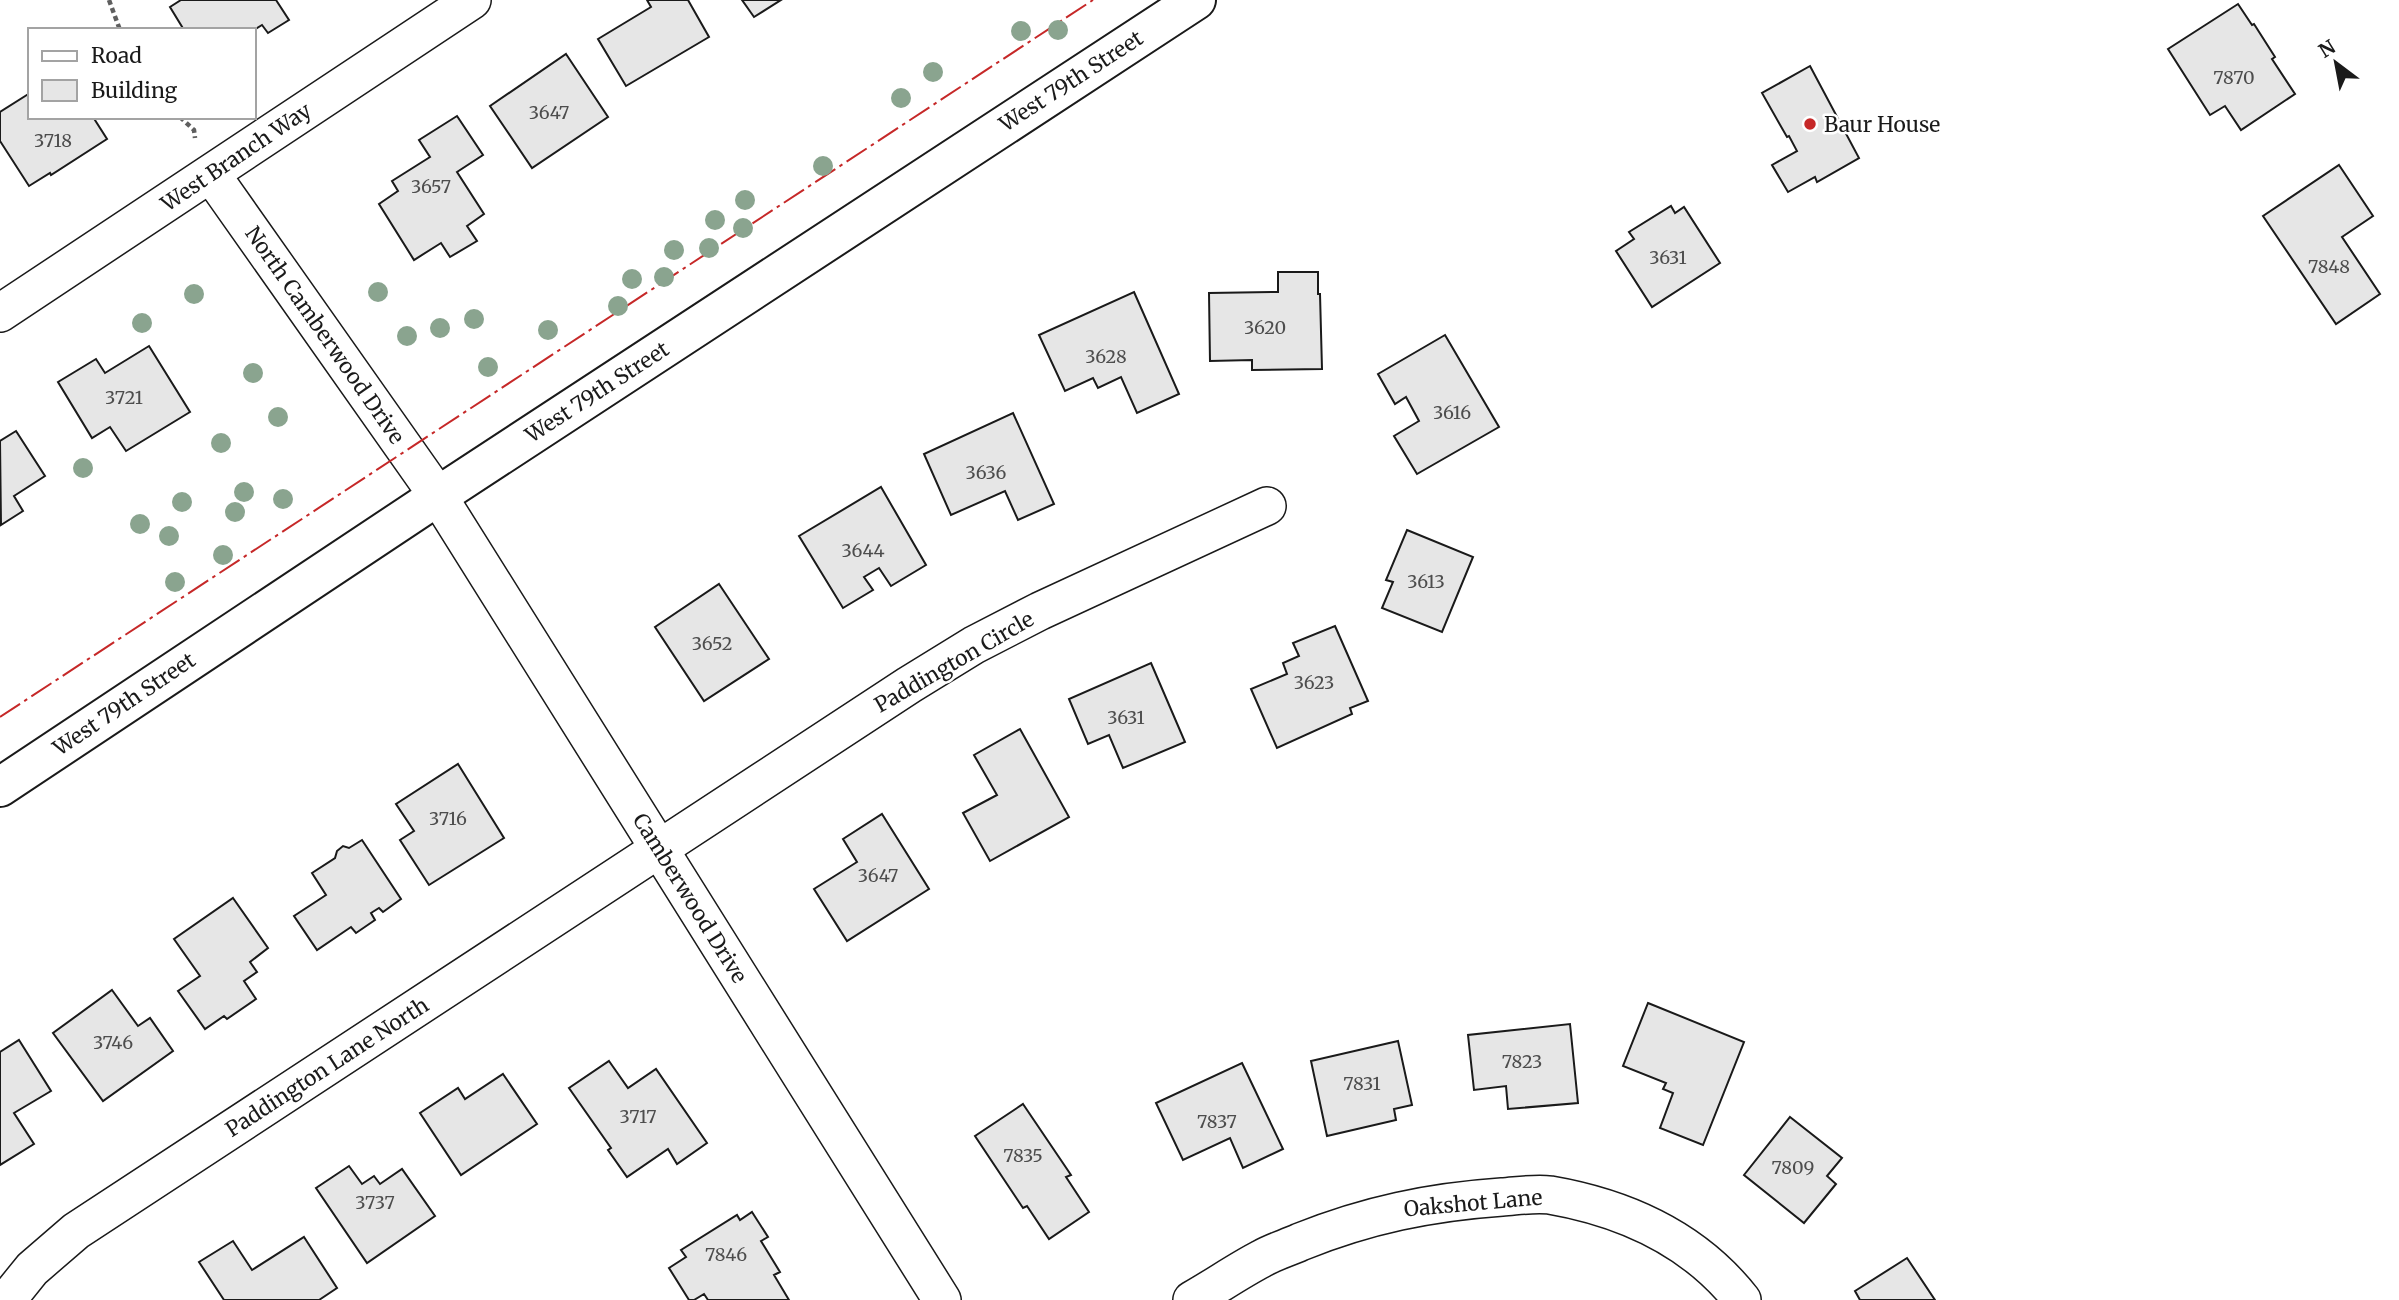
<svg xmlns="http://www.w3.org/2000/svg" width="2399" height="1300" font-family="Merriweather,serif">
<style>
.building{fill:#e6e6e6;stroke:#1a1a1a;stroke-width:2}
.lines{fill:none;stroke-linecap:round;stroke-linejoin:round}
.street-casing{stroke:#1a1a1a;stroke-width:40}
.secondary-casing{stroke:#1a1a1a;stroke-width:42}
.path{stroke:#5f5f5f;stroke-width:4.5;stroke-dasharray:5 3.5;stroke-linecap:butt}
.street{stroke:#fff;stroke-width:37}
.secondary{stroke:#fff;stroke-width:38}
.power{stroke:#c62828;stroke-width:2;stroke-dasharray:24 5 3.5 5;stroke-linecap:butt}
.tree{fill:#8aa48f}
.poi-dot{fill:#c62828;stroke:#fff;stroke-width:2.5}
.labels{text-anchor:middle;dominant-baseline:central;stroke-width:5;stroke-linejoin:round;paint-order:stroke}
.number-label{font-size:18px;fill:#4d4d4d}
.street-label{font-size:21px;fill:#1a1a1a;stroke:#fff}
.poi-label{font-size:21px;fill:#1a1a1a;stroke:#fff;text-anchor:start}
</style>
<rect width="100%" height="100%" fill="#fff"/>
<g class="building">
<path d="M181,0H276L289,20L268,33L262,25L254,30H184L170,7Z"/>
<path d="M647,0H688L709,37L626,86L598,39L651,7Z"/>
<path d="M742,0H781L754,17Z"/>
<path d="M2238,4L2252,25L2254,24L2275,57L2272,59L2295,94L2241,130L2225,106L2210,115L2168,49Z"/>
<path d="M566,54L608,117L532,168L490,106Z"/>
<path d="M1810,66L1859,158L1817,182L1815,177L1788,192L1772,165L1797,151L1789,136L1787,137L1762,93Z"/>
<path d="M30,93V117H93L107,139L51,175L50,173L29,186L0,141V112Z"/>
<path d="M457,116L483,155L457,172L484,214L467,226L477,241L450,257L441,243L414,260L379,204L398,191L392,181L430,157L419,140Z"/>
<path d="M2339,165L2373,216L2342,237L2380,294L2336,324L2263,216Z"/>
<path d="M1671,206L1675,213L1684,207L1720,263L1652,307L1616,251L1634,239L1629,232Z"/>
<path d="M1278,272H1318V294H1320L1322,369L1252,370V360L1210,361L1209,293L1278,292Z"/>
<path d="M1134,292L1179,394L1137,413L1121,377L1098,388L1093,378L1065,391L1039,335Z"/>
<path d="M1445,335L1499,427L1417,474L1394,436L1419,421L1406,397L1395,404L1378,374Z"/>
<path d="M149,346L190,412L126,451L110,427L92,438L58,382L96,359L105,373Z"/>
<path d="M1013,413L1054,504L1018,520L1005,491L951,515L924,454Z"/>
<path d="M16,431L45,476L14,496L23,511L1,525L0,441Z"/>
<path d="M881,487L926,565L891,586L879,568L864,577L873,590L843,608L799,536Z"/>
<path d="M1407,530L1473,557L1442,632L1382,608L1393,582L1386,580Z"/>
<path d="M719,584L769,659L704,701L655,627Z"/>
<path d="M1335,626L1368,701L1350,708L1352,714L1277,748L1251,689L1287,674L1283,663L1299,656L1293,643Z"/>
<path d="M1151,663L1185,742L1123,768L1109,735L1088,744L1069,699Z"/>
<path d="M1020,729L1069,817L990,861L963,813L997,795L974,755Z"/>
<path d="M458,764L504,838L429,885L400,840L414,831L396,804Z"/>
<path d="M882,814L929,889L847,941L814,889L857,862L843,839Z"/>
<path d="M362,840L401,899L383,912L379,908L371,913L375,920L356,933L351,927L317,950L294,916L326,895L312,873L335,858L337,851L343,846L349,848Z"/>
<path d="M233,898L268,948L250,962L257,972L244,981L256,999L227,1019L224,1016L205,1029L178,991L200,976L174,939Z"/>
<path d="M112,990L138,1026L150,1018L173,1051L103,1101L53,1033Z"/>
<path d="M1648,1003L1744,1042L1703,1145L1660,1128L1673,1093L1663,1089L1666,1083L1623,1066Z"/>
<path d="M1570,1024L1578,1103L1508,1109L1506,1086L1474,1090L1468,1035Z"/>
<path d="M19,1040L51,1091L14,1113L34,1144L0,1165V1052Z"/>
<path d="M1398,1041L1412,1105L1394,1109L1396,1120L1327,1136L1311,1061Z"/>
<path d="M609,1061L628,1088L656,1069L707,1143L677,1164L668,1149L627,1177L608,1150L611,1148L569,1088Z"/>
<path d="M1242,1063L1283,1149L1243,1168L1230,1138L1183,1160L1156,1103Z"/>
<path d="M503,1074L537,1124L461,1175L420,1113L458,1088L465,1099Z"/>
<path d="M1023,1104L1071,1175L1066,1177L1089,1212L1049,1239L1027,1206L1023,1208L975,1136Z"/>
<path d="M1790,1117L1842,1158L1827,1176L1836,1184L1804,1223L1744,1175Z"/>
<path d="M349,1166L362,1184L374,1176L380,1184L402,1169L435,1216L367,1263L316,1188Z"/>
<path d="M752,1212L768,1237L761,1241L780,1272L774,1275L789,1300H708L704,1294L694,1300H689L669,1268L686,1257L681,1250L737,1215L740,1220Z"/>
<path d="M304,1237L337,1288L319,1300H224L199,1262L233,1241L252,1270Z"/>
<path d="M1907,1258L1935,1300H1860L1855,1291Z"/>
</g>
<g class="lines">
<g class="street-casing">
<g id="street">
<path d="M211,174L438,496L942,1300"/>
<path d="M0,313L472,0"/>
<path d="M7,1300L32,1269L76,1231L909,685L974,645L1040,611L1267,506"/>
<path d="M1192,1300C1215,1287 1238,1271 1261,1259C1273,1252 1287,1248 1300,1242C1367,1215 1430,1202 1502,1197C1517,1196 1535,1193 1550,1195C1625,1208 1694,1239 1742,1300"/>
</g>
</g>
<g class="secondary-casing">
<path id="secondary" d="M0,787L438,496L1196,0"/>
</g>
<g class="path">
<path d="M109,0L120,30"/>
<path d="M180,117L194,130L195,138"/>
</g>
<use href="#street" class="street"/>
<use href="#secondary" class="secondary"/>
<path class="power" d="M0,717L1093,0"/>
</g>
<g class="tree">
<circle cx="1058" cy="30" r="10"/>
<circle cx="1021" cy="31" r="10"/>
<circle cx="933" cy="72" r="10"/>
<circle cx="901" cy="98" r="10"/>
<circle cx="823" cy="166" r="10"/>
<circle cx="745" cy="200" r="10"/>
<circle cx="715" cy="220" r="10"/>
<circle cx="743" cy="228" r="10"/>
<circle cx="709" cy="248" r="10"/>
<circle cx="674" cy="250" r="10"/>
<circle cx="664" cy="277" r="10"/>
<circle cx="632" cy="279" r="10"/>
<circle cx="378" cy="292" r="10"/>
<circle cx="194" cy="294" r="10"/>
<circle cx="618" cy="306" r="10"/>
<circle cx="474" cy="319" r="10"/>
<circle cx="142" cy="323" r="10"/>
<circle cx="440" cy="328" r="10"/>
<circle cx="548" cy="330" r="10"/>
<circle cx="407" cy="336" r="10"/>
<circle cx="488" cy="367" r="10"/>
<circle cx="253" cy="373" r="10"/>
<circle cx="278" cy="417" r="10"/>
<circle cx="221" cy="443" r="10"/>
<circle cx="83" cy="468" r="10"/>
<circle cx="244" cy="492" r="10"/>
<circle cx="283" cy="499" r="10"/>
<circle cx="182" cy="502" r="10"/>
<circle cx="235" cy="512" r="10"/>
<circle cx="140" cy="524" r="10"/>
<circle cx="169" cy="536" r="10"/>
<circle cx="223" cy="555" r="10"/>
<circle cx="175" cy="582" r="10"/>
</g>
<circle class="poi-dot" cx="1810" cy="124" r="7"/>
<g class="labels">
<g class="number-label">
<text x="2234" y="77">7870</text>
<text x="549" y="112">3647</text>
<text x="53" y="140">3718</text>
<text x="431" y="186">3657</text>
<text x="1668" y="257">3631</text>
<text x="2329" y="266">7848</text>
<text x="1265" y="327">3620</text>
<text x="1106" y="356">3628</text>
<text x="124" y="397">3721</text>
<text x="1452" y="412">3616</text>
<text x="986" y="472">3636</text>
<text x="863" y="550">3644</text>
<text x="1426" y="581">3613</text>
<text x="712" y="643">3652</text>
<text x="1314" y="682">3623</text>
<text x="1126" y="717">3631</text>
<text x="448" y="818">3716</text>
<text x="878" y="875">3647</text>
<text x="113" y="1042">3746</text>
<text x="1522" y="1061">7823</text>
<text x="1362" y="1083">7831</text>
<text x="638" y="1116">3717</text>
<text x="1217" y="1121">7837</text>
<text x="1023" y="1155">7835</text>
<text x="1793" y="1167">7809</text>
<text x="375" y="1202">3737</text>
<text x="726" y="1254">7846</text>
</g>
<g class="street-label">
<text transform="translate(1071 81) rotate(-33)">West 79th Street</text>
<text transform="translate(236 157) rotate(-34)">West Branch Way</text>
<text transform="translate(325 335) rotate(55)">North Camberwood Drive</text>
<text transform="translate(597 392) rotate(-33)">West 79th Street</text>
<text transform="translate(954 662) rotate(-30)">Paddington Circle</text>
<text transform="translate(124 704) rotate(-34)">West 79th Street</text>
<text transform="translate(690 898) rotate(58)">Camberwood Drive</text>
<text transform="translate(327 1067) rotate(-33)">Paddington Lane North</text>
<text transform="translate(1473 1203) rotate(-5)">Oakshot Lane</text>
</g>
<g class="poi-label">
<text x="1824" y="124">Baur House</text>
</g>
</g>
<rect x="28" y="28" width="228" height="91" fill="#ffffff" stroke="#a3a3a3" stroke-width="2"/>
<rect x="42" y="51" width="35" height="10" fill="#ffffff" stroke="#a3a3a3" stroke-width="2"/>
<text x="91" y="63" font-size="21" fill="#1a1a1a">Road</text>
<rect x="42" y="80" width="35" height="21" fill="#e6e6e6" stroke="#a3a3a3" stroke-width="2"/>
<text x="91" y="98" font-size="21" fill="#1a1a1a">Building</text>
<g transform="translate(2336 63) rotate(328)" stroke="#ffffff" stroke-width="5" paint-order="stroke">
<path d="M0-5L12 26L0 18L-12 26Z" fill="#1a1a1a"/>
<text y="-10" font-size="19" font-weight="bold" text-anchor="middle" fill="#1a1a1a">N</text>
</g>
</svg>
